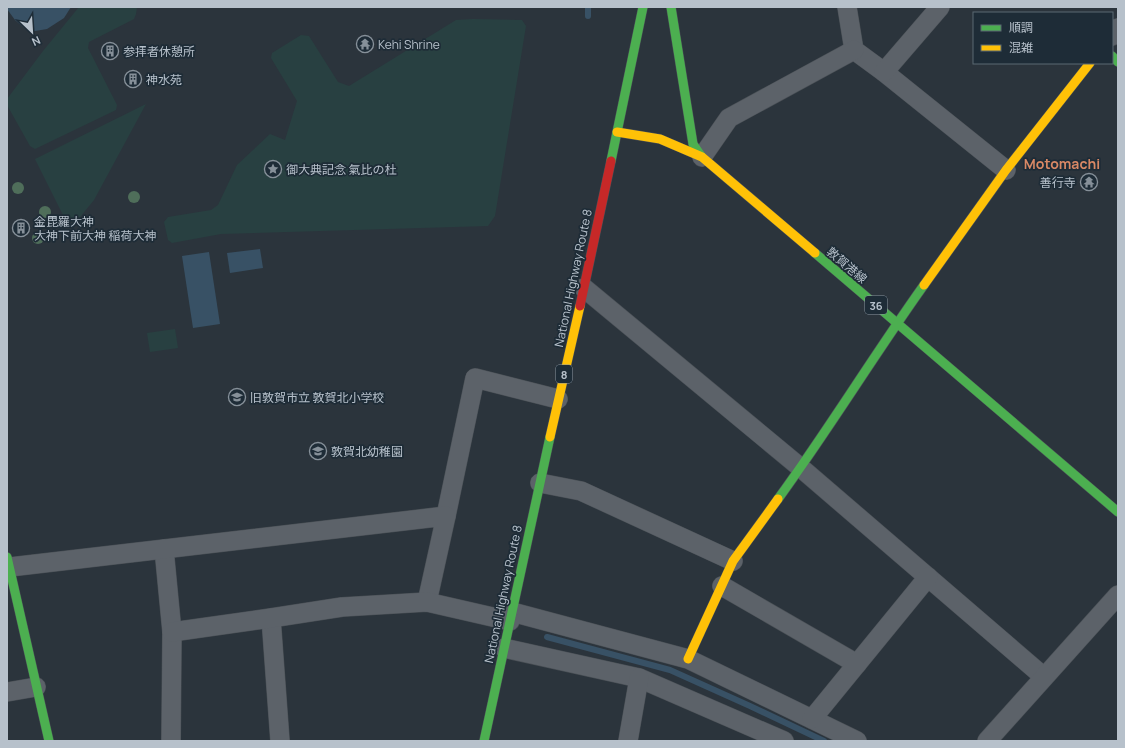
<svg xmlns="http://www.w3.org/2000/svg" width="1125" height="748" font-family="Manrope,'Noto Sans JP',sans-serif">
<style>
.green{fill:#284041}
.water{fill:#385165}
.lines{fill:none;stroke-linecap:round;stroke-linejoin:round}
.stream{stroke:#385165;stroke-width:6}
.street-casing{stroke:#4a5056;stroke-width:20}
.fast-casing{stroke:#4a5056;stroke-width:10}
.slow-casing{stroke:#4a5056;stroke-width:10}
.jam-casing{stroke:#4a5056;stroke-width:10}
.street{stroke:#5c6269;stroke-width:19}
.fast{stroke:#4caf50;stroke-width:9}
.slow{stroke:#ffc107;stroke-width:9}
.jam{stroke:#c62828;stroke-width:9}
.tree{fill:#4f6e5a}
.labels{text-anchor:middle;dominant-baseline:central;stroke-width:3.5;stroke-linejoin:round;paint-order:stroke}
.shield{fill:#1e2c37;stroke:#89949f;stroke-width:1}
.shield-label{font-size:11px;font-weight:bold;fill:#b7c1cb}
.poi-label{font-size:12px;fill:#b7c1cb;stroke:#1e2c37;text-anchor:start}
.street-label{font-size:12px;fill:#b7c1cb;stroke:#1e2c37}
.quarter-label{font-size:14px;font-weight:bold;fill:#d88865;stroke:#1e2c37}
</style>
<rect width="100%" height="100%" fill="#2b343c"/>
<g class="green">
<path d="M79,7H137L136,14L134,19L89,42L88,48L117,105L116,110L35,149L30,146L7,105V99L43,51Z"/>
<path d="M473,19L522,20L526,26L495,216L488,226L221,234L172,243L168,240L164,222L168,217L211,210L218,205L237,165L270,134L285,140L297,101L271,58L272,53L301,35L309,36L338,82L349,86L456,20Z"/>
<path d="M146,104L94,200L76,222L66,221L35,159Z"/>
<path d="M175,329L178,348L150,352L147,333Z"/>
</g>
<g class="water">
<path d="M7,7H71L64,18L47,29L29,32L15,20L7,9Z"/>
<path d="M260,249L263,268L230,273L227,253Z"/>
<path d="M209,252L220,324L193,328L182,256Z"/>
</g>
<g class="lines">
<g class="stream">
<path d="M588,16V7"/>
<path d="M547,637L670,670L750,706L824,741"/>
</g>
<g class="street-casing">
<g id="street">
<path d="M847,7L854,50L884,72L1006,170"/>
<path d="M1112,36L1118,28"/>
<path d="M884,72L940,7"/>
<path d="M702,157L729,118L854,50"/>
<path d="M584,288L801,468L1044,677"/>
<path d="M540,483L581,491L733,561"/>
<path d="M446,516L475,378L558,399"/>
<path d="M164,549L172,632L171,741"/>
<path d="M10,567L446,516L427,602"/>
<path d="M722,586L857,664"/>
<path d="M512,612L688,659L857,741"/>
<path d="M271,618L280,741"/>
<path d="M172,632L271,618L342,607L427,602L510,621"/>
<path d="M504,648L639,678L784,741"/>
<path d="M7,692L36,687"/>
<path d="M812,719L928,577"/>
<path d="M628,741L639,678"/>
<path d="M987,741L1118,595"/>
</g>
</g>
<g class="fast-casing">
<g id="fast">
<path d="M671,7L693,144L702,157"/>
<path d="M1112,56L1118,62"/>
<path d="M611,161L643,7"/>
<path d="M815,253L1118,512"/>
<path d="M778,499C829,429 874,355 924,285"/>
<path d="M7,557L49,741"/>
<path d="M484,741L550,437"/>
</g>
</g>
<g class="slow-casing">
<g id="slow">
<path d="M617,132L660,139L702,157L815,253"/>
<path d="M924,285L1006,170L1090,63"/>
<path d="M550,437L580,306"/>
<path d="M688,659L733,561L778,499"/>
</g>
</g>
<g class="jam-casing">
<path id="jam" d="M580,306L611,161"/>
</g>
<use href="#street" class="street"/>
<use href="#fast" class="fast"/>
<use href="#slow" class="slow"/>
<use href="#jam" class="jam"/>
</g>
<g class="tree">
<circle cx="18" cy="188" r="6"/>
<circle cx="134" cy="197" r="6"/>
<circle cx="45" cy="212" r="6"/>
<circle cx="38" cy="238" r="6"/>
</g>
<defs>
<g id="temple-ring" transform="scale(0.9)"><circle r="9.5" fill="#1e2c37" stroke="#869099" stroke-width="1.5"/><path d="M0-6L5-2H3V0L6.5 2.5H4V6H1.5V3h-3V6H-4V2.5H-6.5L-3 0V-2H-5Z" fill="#869099"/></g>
<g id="building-ring" transform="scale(0.9)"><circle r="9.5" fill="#1e2c37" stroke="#869099" stroke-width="1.5"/><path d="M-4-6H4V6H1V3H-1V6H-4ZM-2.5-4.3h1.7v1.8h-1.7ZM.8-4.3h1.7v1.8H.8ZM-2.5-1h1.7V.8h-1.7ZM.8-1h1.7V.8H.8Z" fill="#869099"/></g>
<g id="sight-ring" transform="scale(0.9)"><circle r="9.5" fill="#1e2c37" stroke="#869099" stroke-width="1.5"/><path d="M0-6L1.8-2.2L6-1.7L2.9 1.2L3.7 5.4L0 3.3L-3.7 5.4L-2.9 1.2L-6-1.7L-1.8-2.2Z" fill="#869099"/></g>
<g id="school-ring" transform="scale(0.9)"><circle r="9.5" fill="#1e2c37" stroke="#869099" stroke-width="1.5"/><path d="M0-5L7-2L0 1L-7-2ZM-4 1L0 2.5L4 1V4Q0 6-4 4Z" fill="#869099"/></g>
</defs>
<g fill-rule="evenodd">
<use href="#temple-ring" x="365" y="44"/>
<use href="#building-ring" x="110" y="51"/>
<use href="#building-ring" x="133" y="79"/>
<use href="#sight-ring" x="273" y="169"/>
<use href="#temple-ring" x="1089" y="182"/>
<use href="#building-ring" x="21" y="228"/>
<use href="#school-ring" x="237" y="397"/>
<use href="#school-ring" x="318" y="451"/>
</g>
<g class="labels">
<g class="shield">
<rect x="865" y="296" width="22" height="18" rx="3"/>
<rect x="556" y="365" width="16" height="18" rx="3"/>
</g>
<g class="shield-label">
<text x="876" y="305">36</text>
<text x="564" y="374">8</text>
</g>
<g class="poi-label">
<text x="378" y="44">Kehi Shrine</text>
<text x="123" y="51">参拝者休憩所</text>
<text x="146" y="79">神水苑</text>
<text x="286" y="169">御大典記念 氣比の杜</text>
<text x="1076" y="182" text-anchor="end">善行寺</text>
<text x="34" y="221">金毘羅大神<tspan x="34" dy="14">大神下前大神 稲荷大神</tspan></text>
<text x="250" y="397">旧敦賀市立 敦賀北小学校</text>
<text x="331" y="451">敦賀北幼稚園</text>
</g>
<g class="street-label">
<text transform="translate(847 265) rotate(40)">敦賀港線</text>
<text transform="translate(573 278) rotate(-78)">National Highway Route 8</text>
<text transform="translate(503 594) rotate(-78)">National Highway Route 8</text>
</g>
<g class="quarter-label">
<text x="1062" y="163">Motomachi</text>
</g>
</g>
<rect width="1125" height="748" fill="none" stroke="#b7c1cb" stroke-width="16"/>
<rect x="973" y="12" width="140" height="52" fill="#1e2c37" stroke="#5b6872"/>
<rect x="981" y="25" width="20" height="6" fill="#4caf50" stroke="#5b6872"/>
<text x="1009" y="32" font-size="12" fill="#b7c1cb">順調</text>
<rect x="981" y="45" width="20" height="6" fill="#ffc107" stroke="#5b6872"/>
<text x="1009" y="52" font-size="12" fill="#b7c1cb">混雑</text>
<g transform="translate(32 32) rotate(155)" stroke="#1e2c37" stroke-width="3" paint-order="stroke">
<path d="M0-3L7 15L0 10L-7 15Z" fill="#b7c1cb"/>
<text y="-6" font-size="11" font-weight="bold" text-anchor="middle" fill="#b7c1cb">N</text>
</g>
</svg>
